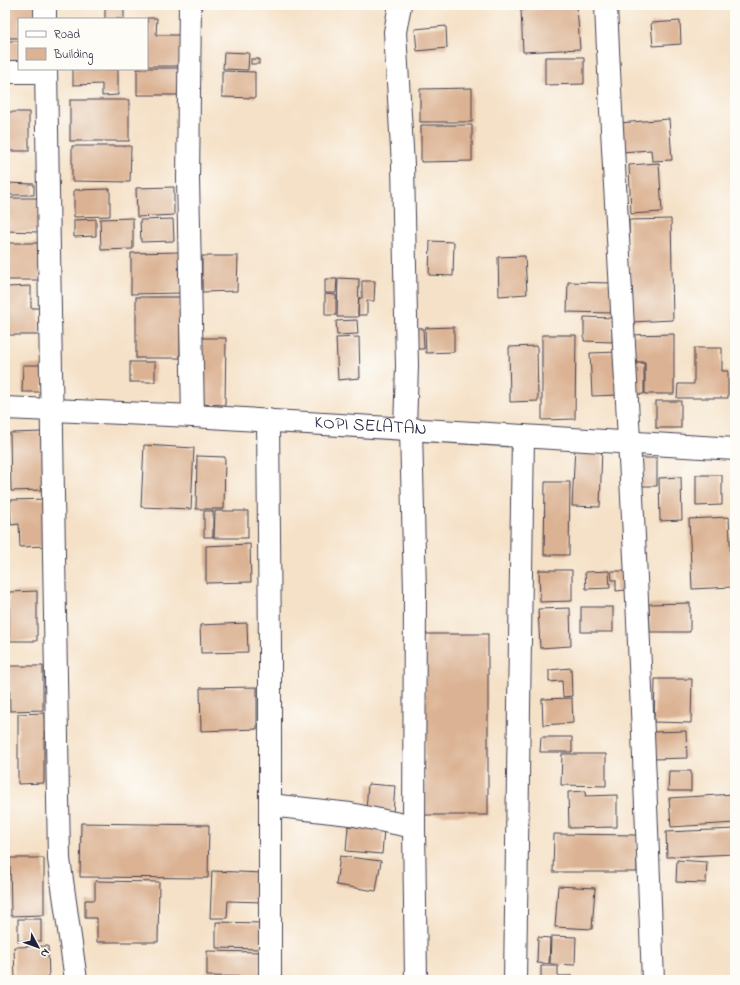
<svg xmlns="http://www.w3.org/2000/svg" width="740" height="985" font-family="'Indie Flower',sans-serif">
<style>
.building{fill:#dbb293}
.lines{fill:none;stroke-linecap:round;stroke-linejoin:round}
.minor-casing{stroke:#423f50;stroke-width:24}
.minor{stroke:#fff;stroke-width:22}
.labels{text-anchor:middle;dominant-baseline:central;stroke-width:3;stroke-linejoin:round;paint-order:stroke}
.street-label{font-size:18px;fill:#22223b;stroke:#fdfcf7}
</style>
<rect width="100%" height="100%" fill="#fdfcf7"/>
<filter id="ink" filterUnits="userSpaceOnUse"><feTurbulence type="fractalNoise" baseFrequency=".025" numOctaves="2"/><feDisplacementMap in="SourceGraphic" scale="8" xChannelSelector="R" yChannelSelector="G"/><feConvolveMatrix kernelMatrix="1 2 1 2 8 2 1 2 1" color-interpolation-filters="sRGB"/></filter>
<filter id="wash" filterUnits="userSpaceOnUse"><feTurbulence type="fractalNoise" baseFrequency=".012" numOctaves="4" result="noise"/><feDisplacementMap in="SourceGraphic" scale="16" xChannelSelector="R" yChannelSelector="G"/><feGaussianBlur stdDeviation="0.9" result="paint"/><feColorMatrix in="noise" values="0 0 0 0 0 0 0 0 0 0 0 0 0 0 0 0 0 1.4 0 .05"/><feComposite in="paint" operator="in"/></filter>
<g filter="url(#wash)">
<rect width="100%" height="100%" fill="#f5e1c7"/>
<g id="blocks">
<g class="building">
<path d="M5,5H34V19H19V38H5Z"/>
<rect x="105" y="5" width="19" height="14"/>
<path d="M216,5H254V8L216,6Z"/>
<path d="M519,5H550V7L519,9Z"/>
<path d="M577,6L580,49L523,52L521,10Z"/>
<path d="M147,18H157L156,35H181L180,66H147Z"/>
<path d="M680,21L681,44L653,46L651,23Z"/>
<path d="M446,26L447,48L417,51L415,29Z"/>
<path d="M5,41H19V68L5,69Z"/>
<path d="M224,52L249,53L248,70L223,69Z"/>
<path d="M545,57H584V84L545,85Z"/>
<rect x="251" y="59" width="8" height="5"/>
<path d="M147,68H182V95H137V69H147Z"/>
<path d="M73,69H118V95L102,96V84L73,85Z"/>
<path d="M222,71L255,72V98L222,97Z"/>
<path d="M472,88V122H420V89Z"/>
<rect x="70" y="100" width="59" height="41"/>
<rect x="7" y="112" width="22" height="39"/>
<path d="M669,119L672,160L652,161L651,150L621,152L619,123Z"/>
<path d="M421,125H472V161L421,162Z"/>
<path d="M72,146H131L130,182L72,181Z"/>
<path d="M659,163L662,212L631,214L629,165Z"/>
<path d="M5,183L34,184V195H5Z"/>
<path d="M174,187V215L137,217L136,188Z"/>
<path d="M110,189V216L74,217V190Z"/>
<path d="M5,198H38L39,232L5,231Z"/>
<path d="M133,218V249L101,250L100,219Z"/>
<path d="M96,219V236L74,237V220Z"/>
<path d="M173,219L174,241L141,242L140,220Z"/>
<path d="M671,219L673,320L631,322L629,220Z"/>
<path d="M430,241L454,242L453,276L429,275Z"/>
<rect x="5" y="243" width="35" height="37"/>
<path d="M181,252V293L131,294V253Z"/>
<path d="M202,256H238L237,291L202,292Z"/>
<path d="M525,256L527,294L499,296L498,257Z"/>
<path d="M338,278L359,279L358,317H337Z"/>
<path d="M325,279H337L336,293H325Z"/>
<path d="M362,281H375L374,301H367V315H358L359,298H362Z"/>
<path d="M568,282L613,283V313L567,312Z"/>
<path d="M31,286V308H39V335H6V287Z"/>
<path d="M325,294L336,295V315H325Z"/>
<rect x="136" y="297" width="44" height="61"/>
<path d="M584,317L613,318L612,342L584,341Z"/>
<path d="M357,320L358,334L337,335L336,321Z"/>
<path d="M454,327V352L426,353L425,328Z"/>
<path d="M416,328H423L424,349H416Z"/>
<path d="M674,334V394H645V362H629V335Z"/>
<path d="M542,335H576L575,419L542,420Z"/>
<path d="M359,337L360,378L338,380L336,338Z"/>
<path d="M197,338H226L225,405L196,404Z"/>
<path d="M537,346L538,401L510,402L509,347Z"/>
<path d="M694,348H722V371H728V398H677L678,384H694Z"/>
<path d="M619,352L620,395L592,396L590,353Z"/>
<rect x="130" y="362" width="25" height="20"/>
<path d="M630,363H644V394L630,395Z"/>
<path d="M23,365H43V392H22Z"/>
<rect x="656" y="401" width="25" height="27"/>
<path d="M43,432L44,490L11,491L10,433Z"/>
<path d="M144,445L194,448L191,509L141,507Z"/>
<path d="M575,446L602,447L600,507L572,506Z"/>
<path d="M197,456L225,457L224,509H196Z"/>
<path d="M638,458H657V486H639Z"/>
<path d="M696,475H722V505L696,506Z"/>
<path d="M681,477L682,520L660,521L659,478Z"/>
<path d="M545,482H570L569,555H544Z"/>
<path d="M47,499L48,546L20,547L19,524L11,525L10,500Z"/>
<rect x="204" y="511" width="9" height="26"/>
<path d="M215,511H248V538H214Z"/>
<path d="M729,517L732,587L692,589L689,519Z"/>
<path d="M250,544L251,582L206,583V546Z"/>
<path d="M539,570H572V601L540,602Z"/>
<path d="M609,571L610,588L586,589L585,572Z"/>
<path d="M611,571H625L626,590L616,591V580H612Z"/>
<path d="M37,591V641H9V592Z"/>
<path d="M690,603V632H650L649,604Z"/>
<rect x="581" y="607" width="32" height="25"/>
<path d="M570,608L571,646L540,648L538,609Z"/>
<path d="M247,623L248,652L201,653L200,625Z"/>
<rect x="425" y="634" width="63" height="181"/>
<path d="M9,666H43V710L10,711Z"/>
<path d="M571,668L572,696L563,697L562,681L549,682V670Z"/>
<path d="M655,679H692L691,723L654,722Z"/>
<path d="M257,687V729L201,731L200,688Z"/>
<path d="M572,698L573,723L543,725L542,699Z"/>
<path d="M44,713V783L18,784V714Z"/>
<path d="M686,731L687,758L654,759V732Z"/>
<path d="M541,737H572V752H540Z"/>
<path d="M562,754H606V786L561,785Z"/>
<path d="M669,771H691V791H668Z"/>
<path d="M368,784L395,786L393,814L366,811Z"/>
<path d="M586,791L585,796L617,795V827L569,828L568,792Z"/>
<path d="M735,794V823L671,827L669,798Z"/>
<path d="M81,823L209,825L208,878L80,877Z"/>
<path d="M348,826L384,829L382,854L346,851Z"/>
<path d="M735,829V854L667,857L666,832Z"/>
<path d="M554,834L637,835V872H553Z"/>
<path d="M340,856L381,861L376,891L336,885Z"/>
<path d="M10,858H44V915L11,916Z"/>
<path d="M677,860L707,862L706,883L676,882Z"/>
<path d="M212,871L264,873L263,902L228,901L227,918H210Z"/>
<path d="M95,881L159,882L158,942H97V918H85V900H95Z"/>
<path d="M558,886L595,888L592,929L555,927Z"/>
<rect x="18" y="919" width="23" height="22"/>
<path d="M216,922L263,923L262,949L216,948Z"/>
<path d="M551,936L576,937L575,965L550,964Z"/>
<path d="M538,937L550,938L549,964L537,963Z"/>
<path d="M48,946L49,980H15L14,947Z"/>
<path d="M207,951L261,952L260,977L207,976Z"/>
<path d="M541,966H558V976H572V980H541Z"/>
</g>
</g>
</g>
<g filter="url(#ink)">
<use href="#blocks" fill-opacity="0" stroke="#423f50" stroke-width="1"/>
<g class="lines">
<g class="minor-casing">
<g id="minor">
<path d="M45,5V19"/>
<path d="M190,5L188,179L193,416"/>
<path d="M400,5L395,32L403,165L407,366L405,429"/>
<path d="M606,5C612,150 622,296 629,441C639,621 646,800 653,980"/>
<path d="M46,69L59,859L76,980"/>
<path d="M5,72H46"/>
<path id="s1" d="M5,408L193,416L735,449"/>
<path d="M268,420L270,649V980"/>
<path d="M411,430L415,592L414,827L416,980"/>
<path d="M270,805L350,814L414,827"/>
<path d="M515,980L523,436"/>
</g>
</g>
<use href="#minor" class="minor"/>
</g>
</g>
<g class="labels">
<g class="street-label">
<text stroke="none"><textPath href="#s1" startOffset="366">KOPI SELATAN</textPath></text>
</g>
</g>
<rect width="740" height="985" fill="none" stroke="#fdfcf7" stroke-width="20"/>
<rect x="18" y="18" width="130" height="52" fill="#fdfcf7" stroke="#a5a5ac"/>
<rect x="26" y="31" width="20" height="6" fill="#ffffff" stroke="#a5a5ac"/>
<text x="54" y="38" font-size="12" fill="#22223b">Road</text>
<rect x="26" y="48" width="20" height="12" fill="#dbb293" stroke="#a5a5ac"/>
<text x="54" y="58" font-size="12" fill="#22223b">Building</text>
<g transform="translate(38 947) rotate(131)" stroke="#fdfcf7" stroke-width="3" paint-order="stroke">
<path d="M0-3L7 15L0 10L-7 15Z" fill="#22223b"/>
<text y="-6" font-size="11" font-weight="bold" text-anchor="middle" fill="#22223b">N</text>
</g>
</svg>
